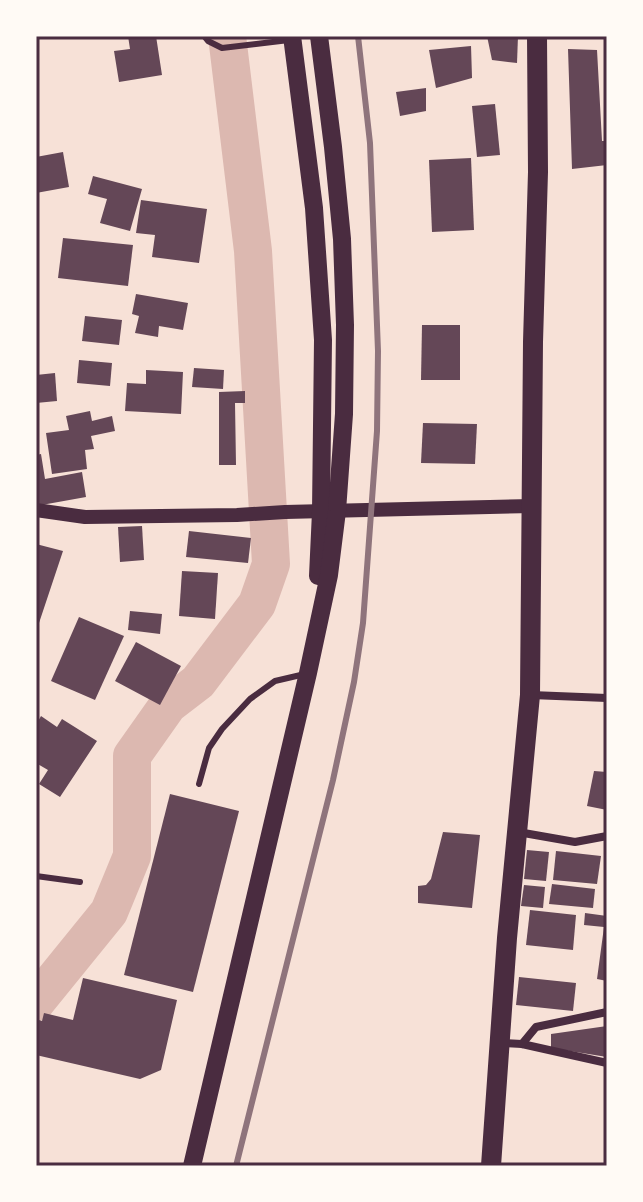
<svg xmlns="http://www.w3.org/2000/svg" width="643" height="1202" font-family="'Roboto Condensed',sans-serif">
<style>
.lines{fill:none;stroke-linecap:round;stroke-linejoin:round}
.river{stroke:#dcb8b0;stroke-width:38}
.building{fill:#644757}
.service{stroke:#4a2c40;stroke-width:6}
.minor{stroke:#4a2c40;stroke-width:8}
.tertiary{stroke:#4a2c40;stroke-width:14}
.primary{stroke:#4a2c40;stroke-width:18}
.trunk{stroke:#4a2c40;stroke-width:20}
.rail{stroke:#8f747c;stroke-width:6}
.neatline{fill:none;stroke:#4a2c40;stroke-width:3}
</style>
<rect width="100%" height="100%" fill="#f7e1d7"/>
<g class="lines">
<path class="river" d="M36,1002L109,912L132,856V756L168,705L198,682L257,604L271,564L253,251L227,36"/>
</g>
<g class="building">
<path d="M128,36H156L162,75L119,82L114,51L130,49Z"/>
<path d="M487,36H518L517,63L492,60Z"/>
<path d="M471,46L472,78L436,88L429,50Z"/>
<path d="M568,49L597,50L602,141H607V165L572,169Z"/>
<path d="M426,88V111L400,116L396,92Z"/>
<path d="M495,104L500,155L477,157L472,106Z"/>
<path d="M63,152L69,187L36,193V157Z"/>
<path d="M471,158L474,230L432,232L429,160Z"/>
<path d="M93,176L142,189L130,231L100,223L107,199L88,194Z"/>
<path d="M141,200L207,209L199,263L152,257L155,235L136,233Z"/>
<path d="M63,238L133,245L128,286L58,278Z"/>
<path d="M136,294L188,303L183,330L159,326L158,337L135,333L139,316L132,314Z"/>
<path d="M85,316L122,320L119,345L82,341Z"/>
<path d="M422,325H460V380H421Z"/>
<path d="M79,360L112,363L110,386L77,383Z"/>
<path d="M194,368L224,370L223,389L192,387Z"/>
<path d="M146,370L183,372L181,414L125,411L127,383L146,384Z"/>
<path d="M55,373L57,401L36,403V375Z"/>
<path d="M245,391V403H235L236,465H219V392Z"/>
<path d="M90,411L92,421L112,416L115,431L91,436L94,449L85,450L87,469L52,474L46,433L69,430L66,416Z"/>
<path d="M423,423L477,424L475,464L421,463Z"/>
<path d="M41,454L45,479L82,472L86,497L36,506V455Z"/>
<path d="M142,526L144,560L120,562L118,527Z"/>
<path d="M189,531L251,538L248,563L186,557Z"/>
<path d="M36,544L63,551L37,629H36Z"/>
<path d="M182,571L218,573L215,619L179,616Z"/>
<path d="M130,611L162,614L160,634L128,630Z"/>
<path d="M79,617L124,636L95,700L51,681Z"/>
<path d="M136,642L181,666L160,705L115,681Z"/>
<path d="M41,716L57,727L62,719L97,741L60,797L39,784L48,770L36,763V725Z"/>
<path d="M594,771L607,772V810L587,806Z"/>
<path d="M170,794L239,811L193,992L124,975Z"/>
<path d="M443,832L480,835L472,908L418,903V886L426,885L431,879Z"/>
<path d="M527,850L549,852L546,881L524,879Z"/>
<path d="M556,851L601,856L597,884L553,880Z"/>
<path d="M552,884L595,889L593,908L549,904Z"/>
<path d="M524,885L545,887L543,908L521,906Z"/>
<path d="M530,910L576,915L573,950L526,945Z"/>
<path d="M585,913L607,916V981L597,979L604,927L584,925Z"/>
<path d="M519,977L576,983L573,1011L516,1005Z"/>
<path d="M83,978L177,1000L161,1070L140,1079L36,1055V1019L42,1021L44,1013L73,1020Z"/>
<path d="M607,1026V1057L551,1048V1034Z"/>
</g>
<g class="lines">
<g class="service">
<path d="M204,36L208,41L222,48L289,40"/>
<path d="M199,784L209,748L222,729L250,699L275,681L305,674"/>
<path d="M36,876L80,882"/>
</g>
<g class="minor">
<path d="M531,695L607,698"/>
<path d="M518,832L575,842L607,836"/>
<path d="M502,1043L522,1044L607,1063"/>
<path d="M522,1044L536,1027L607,1012"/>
</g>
<path class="tertiary" d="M36,510L85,517L237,515L285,512L533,506"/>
<g class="primary">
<path d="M292,36L314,208L323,340L321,512L318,576"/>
<path d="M192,1166L308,673L329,575L337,511L344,414L345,325L342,239L333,147L319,36"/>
</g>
<path class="trunk" d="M491,1166L507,938L530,695L533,342L538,172L537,36"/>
<path class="rail" d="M236,1166L333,780L354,682L363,623L377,431L378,351L370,143L358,36"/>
</g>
<rect width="643" height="1202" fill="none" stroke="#fffaf5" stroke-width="76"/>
<rect x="38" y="38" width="567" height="1126" class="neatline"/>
</svg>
